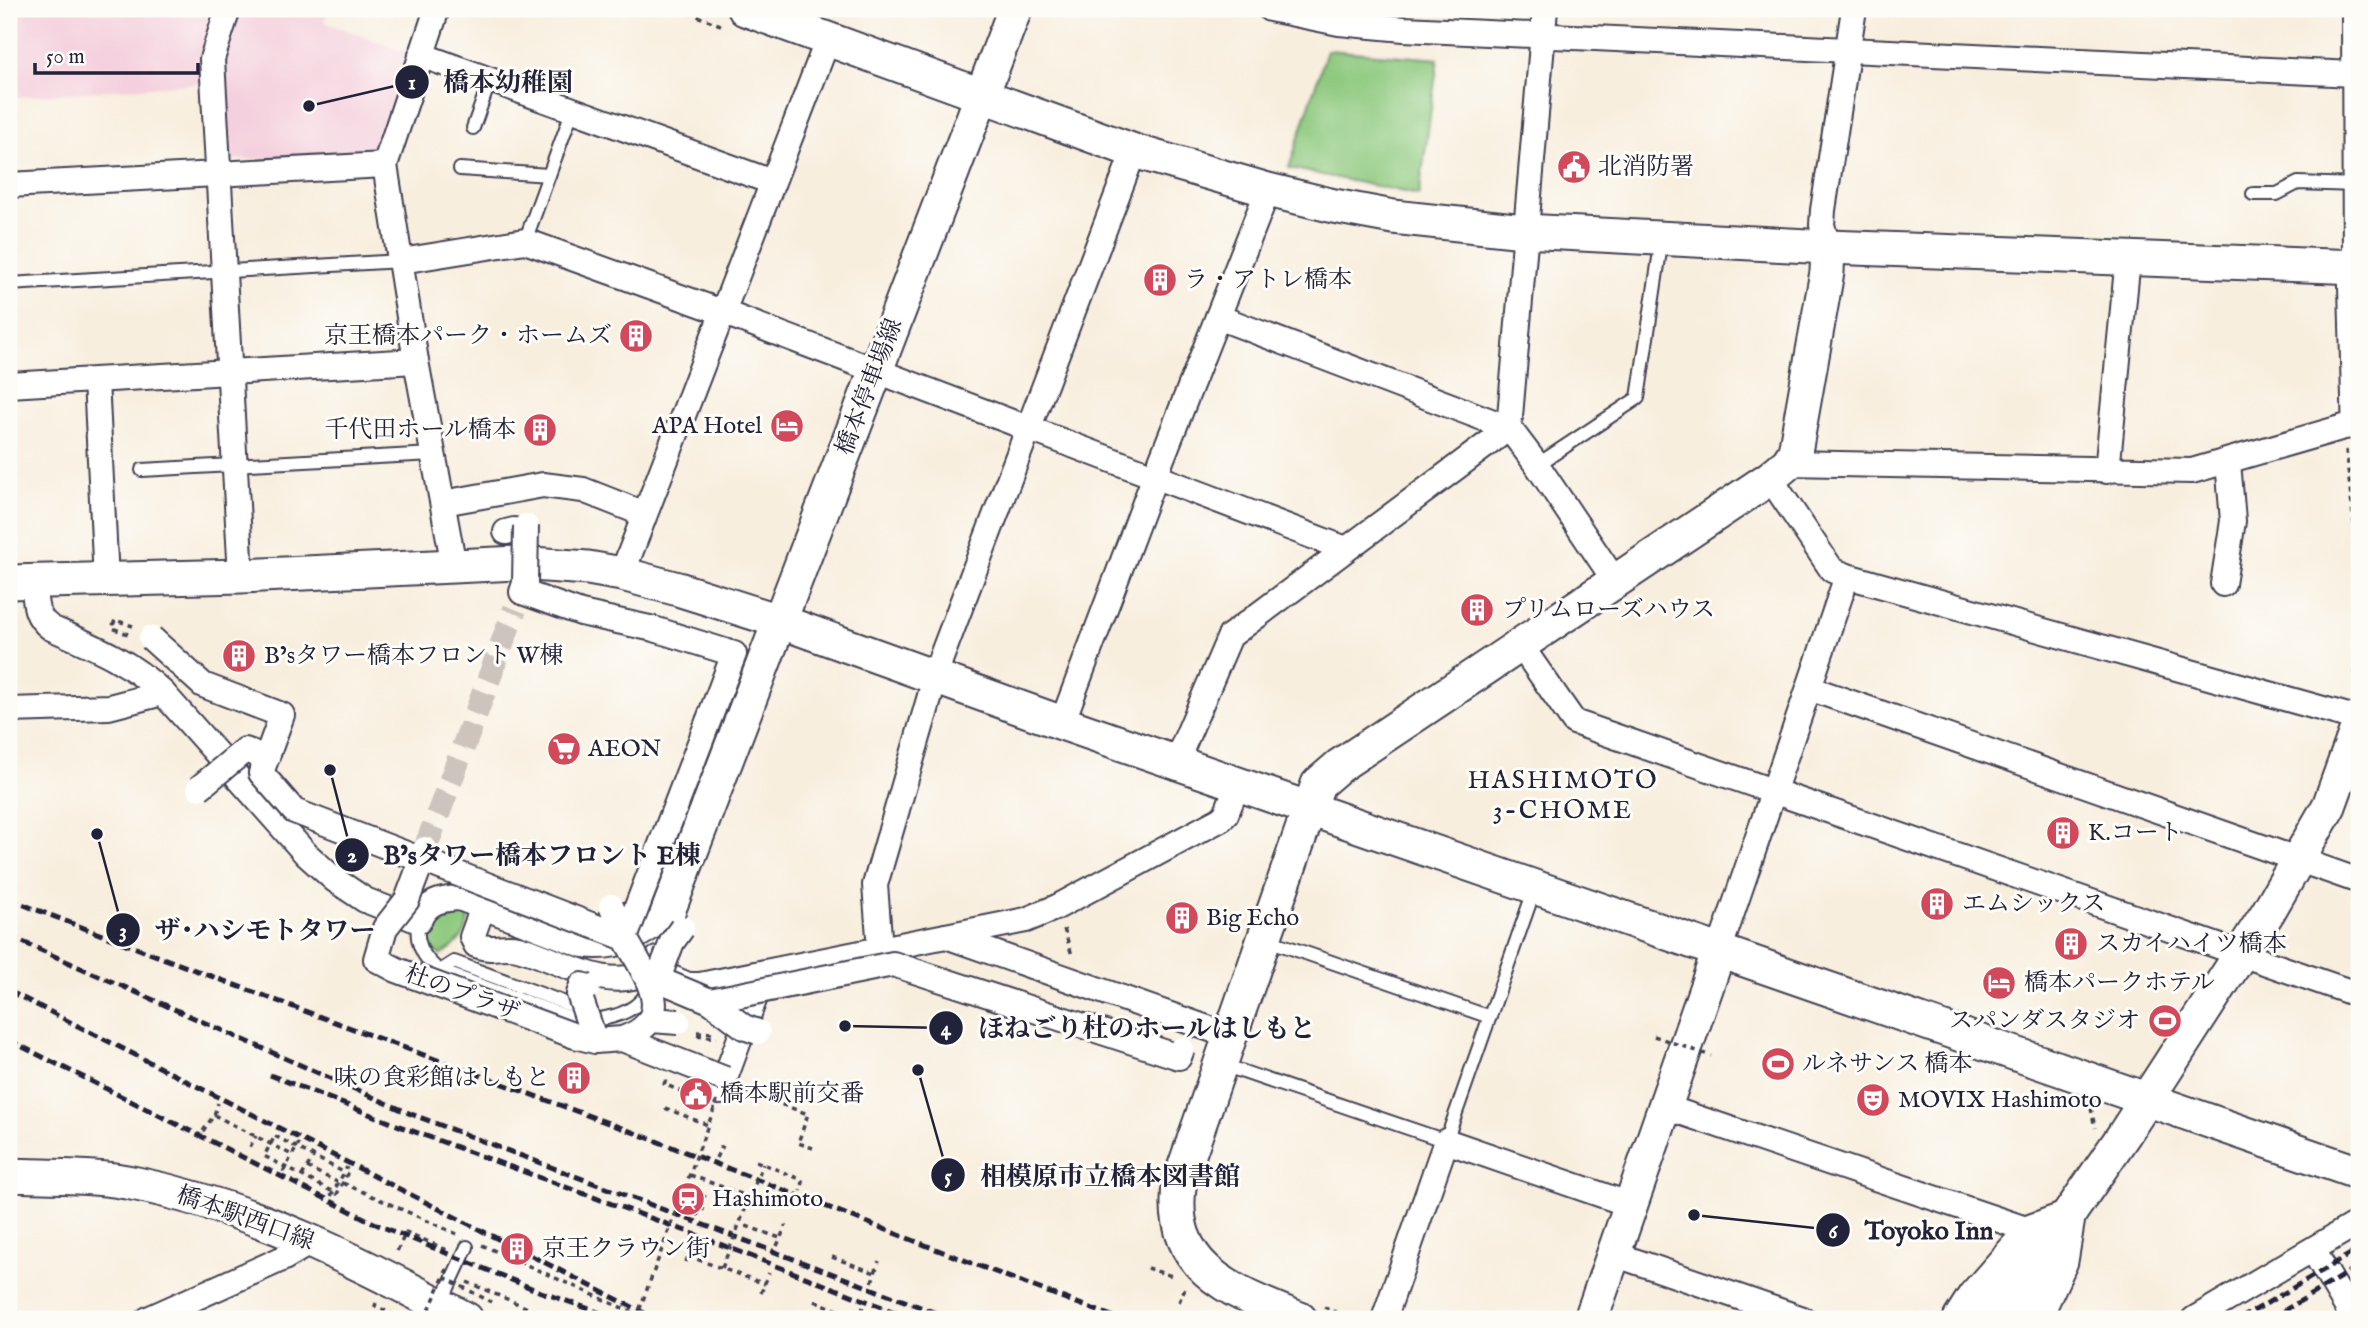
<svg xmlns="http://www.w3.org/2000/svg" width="2368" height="1328" font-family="'IM FELL English','Noto Serif JP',serif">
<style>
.built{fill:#f4cfdd}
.green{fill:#8dc97e;stroke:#58765c;stroke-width:2}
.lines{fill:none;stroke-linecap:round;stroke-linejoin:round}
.street-tunnel{stroke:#cdc5bd;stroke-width:24;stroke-dasharray:24 12;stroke-linecap:butt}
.lane-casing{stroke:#424153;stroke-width:16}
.street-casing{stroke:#424153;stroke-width:28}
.secondary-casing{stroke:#424153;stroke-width:37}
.path{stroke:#424153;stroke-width:3.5;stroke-dasharray:5 5;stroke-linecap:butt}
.lane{stroke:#fff;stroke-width:12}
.street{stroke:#fff;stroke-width:24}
.secondary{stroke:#fff;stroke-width:33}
.rail{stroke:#22223b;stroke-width:5;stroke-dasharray:10 5;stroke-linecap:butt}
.street-bridge-casing{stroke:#424153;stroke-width:28;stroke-linecap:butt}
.path-bridge{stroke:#424153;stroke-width:3.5;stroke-dasharray:5 5;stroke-linecap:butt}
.street-bridge{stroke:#fff;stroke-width:24}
.labels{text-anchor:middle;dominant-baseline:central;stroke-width:6;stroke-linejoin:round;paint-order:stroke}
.poi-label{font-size:24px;fill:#22223b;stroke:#fdfcf7;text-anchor:start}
.street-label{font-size:24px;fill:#22223b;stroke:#fdfcf7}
.neighbourhood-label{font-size:26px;letter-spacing:2px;fill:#22223b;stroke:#fdfcf7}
.leader{fill:none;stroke:#22223b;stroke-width:2.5}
.callout-dot{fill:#22223b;stroke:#fdfcf7;stroke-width:2.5}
.mark-label{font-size:21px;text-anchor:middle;font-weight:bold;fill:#fff}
.callout-label{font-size:26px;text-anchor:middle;font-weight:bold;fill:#22223b;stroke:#fdfcf7;stroke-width:6;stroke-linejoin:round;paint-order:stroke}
</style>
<rect width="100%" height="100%" fill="#fdfcf7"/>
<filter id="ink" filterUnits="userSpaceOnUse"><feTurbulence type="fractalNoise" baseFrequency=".0143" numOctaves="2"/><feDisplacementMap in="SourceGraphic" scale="14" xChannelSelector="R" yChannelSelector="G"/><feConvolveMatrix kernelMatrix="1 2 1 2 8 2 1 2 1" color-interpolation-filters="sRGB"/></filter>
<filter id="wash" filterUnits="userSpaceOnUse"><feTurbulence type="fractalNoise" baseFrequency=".00686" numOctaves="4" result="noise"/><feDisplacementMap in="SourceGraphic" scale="28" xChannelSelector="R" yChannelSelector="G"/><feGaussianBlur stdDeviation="1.57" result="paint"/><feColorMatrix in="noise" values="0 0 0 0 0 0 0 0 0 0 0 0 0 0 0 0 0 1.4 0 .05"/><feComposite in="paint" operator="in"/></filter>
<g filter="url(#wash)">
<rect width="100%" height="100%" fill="#f8eede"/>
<g class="built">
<path d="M9,9H218L203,83L9,98Z"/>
<path d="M239,9H278L285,11L286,9H328L324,22L411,54L377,154L231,160L226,155L222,58Z"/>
</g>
<g class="green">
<path d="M1327,50L1438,59L1419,195L1289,168Z"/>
<path d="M445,908L468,912C471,932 456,947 440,955C418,942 427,919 445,908Z"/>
</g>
</g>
<g filter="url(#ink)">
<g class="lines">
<path class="street-tunnel" d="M425,849L515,609"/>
<g class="lane-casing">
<g id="lane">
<path d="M473,128L490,80"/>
<path d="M460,169L549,175"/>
<path d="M2253,194H2277L2298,183L2355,185"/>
<path d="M525,241L573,109"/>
<path d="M9,284L401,261"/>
<path d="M1537,465L1638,398L1662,238"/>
<path d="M142,470L433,454"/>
<path d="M419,921C414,941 423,959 440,971L568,1017C595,1024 637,1017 649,988"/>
<path d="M1265,939L1490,1017"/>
<path d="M440,971L454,962L584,1010"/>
<path d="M1220,1064L1446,1141L1535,888"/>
<path d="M440,1305L467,1247"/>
</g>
</g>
<g class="street-casing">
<g id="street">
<path d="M228,9L212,59L241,576"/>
<path d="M437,9L385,165L416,361L454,566"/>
<path d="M1270,9L1339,23L1404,29L2354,74"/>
<path d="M2354,9L2355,267"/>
<path d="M421,55L772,182"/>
<path d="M9,185L385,165"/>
<path d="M1828,247L1822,225L1823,210L1854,9"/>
<path d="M401,261L525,241L722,312L1346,549"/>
<path d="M1218,317L1509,428L1537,465L1615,581"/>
<path d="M96,380L106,580"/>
<path d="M9,385L416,361"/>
<path d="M1788,463L2192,471L2344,427L2359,425"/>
<path d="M2107,471L2128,258"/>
<path d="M1770,478L1832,570L1847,576L2359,719"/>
<path d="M443,503L543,485L583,490L644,514"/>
<path d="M506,532L514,530"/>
<path d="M622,574L828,39"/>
<path d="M34,583C35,602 34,616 51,628C95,647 128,660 163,693L306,854L335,880L365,900L419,921C426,902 441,899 459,898L583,945C617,950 643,937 667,914"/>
<path d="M2223,584L2233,521L2228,462"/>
<path d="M1521,646L1574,722L2359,995"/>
<path d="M1809,688L2359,881"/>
<path d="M9,710L109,707L163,693"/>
<path d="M1062,723L1155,476L1268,190"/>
<path d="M1176,762L1230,636L1509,428L1545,9"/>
<path d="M483,907L472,937L476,945C495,952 502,944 518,948C563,960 606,995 652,970L657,959"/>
<path d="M946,936L1230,1036"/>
<path d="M880,949L875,885L941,658L1134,151"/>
<path d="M1719,951L1847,576"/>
<path d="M672,978L688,985H700L1026,920L1057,907L1221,819L1226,814L1238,784"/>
<path d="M720,1092L757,992"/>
<path d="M1665,1107L2032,1231"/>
<path d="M2313,1250L2354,1319"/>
<path d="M1614,1254L1803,1319"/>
<path d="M148,1319L284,1258L311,1242"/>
<path d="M1384,1319L1446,1141L1631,1205"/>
<path d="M2194,1319L2359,1222"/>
</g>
</g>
<g class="secondary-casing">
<g id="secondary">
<path d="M745,9L1134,151L1268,190L1334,206L1393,217L1524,231L1828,247L2359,267"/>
<path d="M2355,267L2359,417"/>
<path d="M9,582L241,576L518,563L588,568L622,574L678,589L779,621L1062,723L2359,1173"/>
<path d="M667,914L1015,9"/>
<path d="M9,1175C51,1177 95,1175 137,1184C254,1208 361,1263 466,1319"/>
<path d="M1300,1319C1232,1292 1165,1268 1180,1180L1318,784L1339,766L1770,478L1788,463L1795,452L1827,272L1828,247"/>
<path d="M1591,1319L1719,951"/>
<path d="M1960,1319L1974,1297L2032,1231L2068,1218L2061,1261L2034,1319"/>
<path d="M1997,1319L2125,1133L2268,912L2329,806L2359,723"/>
</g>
</g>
<g class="path">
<path d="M679,9L723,26"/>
<path d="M2346,450C2353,524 2367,606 2354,679"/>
<path d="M1064,929L1072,955"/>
<path d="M697,1032L714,1033"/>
<path d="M697,1035L717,1038"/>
<path d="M666,1080L664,1084L697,1098"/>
<path d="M744,1091L808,1114L798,1143L813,1148"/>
<path d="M665,1108L708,1125"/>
<path d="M2091,1108L2095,1128"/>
<path d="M214,1115L292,1155"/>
<path d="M203,1131L214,1115L218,1103"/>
<path d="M275,1136L347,1174L337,1194L264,1156Z"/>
<path d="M250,1147L256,1136"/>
<path d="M716,1158L721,1147L727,1149"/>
<path d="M756,1161L800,1179L803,1182L801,1191"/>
<path d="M307,1167L337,1182"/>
<path d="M690,1175L757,1200"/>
<path d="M302,1176L313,1157"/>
<path d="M343,1183L459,1235"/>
<path d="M700,1208L707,1211"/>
<path d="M697,1216L705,1195"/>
<path d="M746,1226L780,1238"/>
<path d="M482,1245L647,1319"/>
<path d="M777,1246L786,1225"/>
<path d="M397,1251L406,1232L447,1250"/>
<path d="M688,1256L765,1284"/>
<path d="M832,1257L875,1273"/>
<path d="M686,1262L693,1243"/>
<path d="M1147,1268L1175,1277"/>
<path d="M467,1282L544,1315L545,1319"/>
<path d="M872,1282L879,1261"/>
<path d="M761,1293L769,1273"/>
<path d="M815,1301L858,1318"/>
<path d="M1179,1302L1185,1288"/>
<path d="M376,1303L375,1306L391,1313"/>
<path d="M1324,1307L1352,1319"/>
<path d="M544,1315L555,1319"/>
<path d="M858,1318L863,1307"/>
</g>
<use href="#lane" class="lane"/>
<use href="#street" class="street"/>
<use href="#secondary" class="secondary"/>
<g class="rail">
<path d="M9,899C216,980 426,1055 635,1133C797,1194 957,1259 1120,1319"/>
<path d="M9,936L411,1114L952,1319"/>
<path d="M9,991L656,1319"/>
<path d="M9,1040L378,1225L541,1292L618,1319"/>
<path d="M270,1075L407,1129L686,1231L913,1319"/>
<path d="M2240,1319L2359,1249"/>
<path d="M2270,1319L2359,1266"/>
</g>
<g class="street-bridge-casing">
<g id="street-bridge">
<path d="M526,526L525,583L522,592L581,613L654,629L734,654L625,938L611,906"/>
<path d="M151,638L203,685L282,715L261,773L294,811L422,860L425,849"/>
<path d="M199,788L245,750L267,758"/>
<path d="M643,973L710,1001L893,964L1179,1057L1182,1049"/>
<path d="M658,979L672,942L682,928"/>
<path d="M588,987L582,985L579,994L595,1041"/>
<path d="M710,1001L744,1027L758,1032"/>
<path d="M652,1020L678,1022"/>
<path d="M622,1039C680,1019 645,975 625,938L422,860L407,900L385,928L376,959L397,970L575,1036L595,1041L622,1039L725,1079"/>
</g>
</g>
<g class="path-bridge">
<path d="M128,634L112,628L115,620L133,626"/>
<path d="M1654,1036L1711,1056"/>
<path d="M283,1172L299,1143"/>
<path d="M331,1196L347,1167"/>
<path d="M722,1268L763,1164"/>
<path d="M444,1277L491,1302"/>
<path d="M425,1319L448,1267"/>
<path d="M636,1319L717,1101"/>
</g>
<use href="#street-bridge" class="street-bridge"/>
</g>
</g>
<defs>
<g id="civic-disc" transform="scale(1.75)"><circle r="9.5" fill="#d1495b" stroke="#fdfcf7"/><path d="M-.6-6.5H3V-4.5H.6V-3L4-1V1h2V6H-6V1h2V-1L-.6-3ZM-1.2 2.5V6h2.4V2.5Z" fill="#fff"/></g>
<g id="building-disc" transform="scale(1.75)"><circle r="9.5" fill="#d1495b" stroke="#fdfcf7"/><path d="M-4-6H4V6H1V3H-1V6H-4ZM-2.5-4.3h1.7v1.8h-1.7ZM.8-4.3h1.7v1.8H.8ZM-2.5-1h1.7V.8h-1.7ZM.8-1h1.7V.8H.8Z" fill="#fff"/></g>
<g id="hotel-disc" transform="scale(1.75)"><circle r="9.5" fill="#d1495b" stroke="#fdfcf7"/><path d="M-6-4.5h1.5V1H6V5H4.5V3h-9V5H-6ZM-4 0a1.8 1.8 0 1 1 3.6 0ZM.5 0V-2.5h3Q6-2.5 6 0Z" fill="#fff"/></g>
<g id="supermarket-disc" transform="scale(1.75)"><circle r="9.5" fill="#d1495b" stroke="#fdfcf7"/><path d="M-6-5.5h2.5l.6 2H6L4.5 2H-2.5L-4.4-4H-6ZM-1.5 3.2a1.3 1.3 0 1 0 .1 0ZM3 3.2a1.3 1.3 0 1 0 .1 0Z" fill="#fff"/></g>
<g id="stadium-disc" transform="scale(1.75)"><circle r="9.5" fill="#d1495b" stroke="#fdfcf7"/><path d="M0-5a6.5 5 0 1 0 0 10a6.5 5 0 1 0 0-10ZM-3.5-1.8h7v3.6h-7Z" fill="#fff"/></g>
<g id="theatre-disc" transform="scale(1.75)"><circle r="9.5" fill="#d1495b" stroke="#fdfcf7"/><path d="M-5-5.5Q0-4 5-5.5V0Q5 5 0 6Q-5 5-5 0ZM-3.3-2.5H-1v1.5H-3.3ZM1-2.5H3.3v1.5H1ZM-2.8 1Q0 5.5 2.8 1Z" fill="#fff"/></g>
<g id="station-disc" transform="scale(1.75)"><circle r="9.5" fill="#d1495b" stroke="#fdfcf7"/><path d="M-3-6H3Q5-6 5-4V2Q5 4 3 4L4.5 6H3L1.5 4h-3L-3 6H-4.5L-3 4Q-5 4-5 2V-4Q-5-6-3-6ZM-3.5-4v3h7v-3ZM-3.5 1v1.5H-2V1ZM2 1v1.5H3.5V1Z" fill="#fff"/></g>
</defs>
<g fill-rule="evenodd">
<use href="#civic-disc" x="1574" y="167"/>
<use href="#building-disc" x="1160" y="280"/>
<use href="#building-disc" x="636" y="336"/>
<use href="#hotel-disc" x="787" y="426"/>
<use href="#building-disc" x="540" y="430"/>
<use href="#building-disc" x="1477" y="610"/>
<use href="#building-disc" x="239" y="656"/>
<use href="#supermarket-disc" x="564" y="749"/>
<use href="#building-disc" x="2063" y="833"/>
<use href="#building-disc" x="1937" y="904"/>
<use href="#building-disc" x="1182" y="918"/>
<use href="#building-disc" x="2071" y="944"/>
<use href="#hotel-disc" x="1999" y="983"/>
<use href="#stadium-disc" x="2165" y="1021"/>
<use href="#stadium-disc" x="1778" y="1064"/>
<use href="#building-disc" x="574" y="1078"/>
<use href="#civic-disc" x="696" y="1094"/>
<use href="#theatre-disc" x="1873" y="1100"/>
<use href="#station-disc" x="688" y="1199"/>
<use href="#building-disc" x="517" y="1249"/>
</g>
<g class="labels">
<g class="poi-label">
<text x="1598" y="167">北消防署</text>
<text x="1184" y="280">ラ・アトレ橋本</text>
<text x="612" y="336" text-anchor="end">京王橋本パーク・ホームズ</text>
<text x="762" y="426" text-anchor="end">APA Hotel</text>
<text x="516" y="430" text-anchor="end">千代田ホール橋本</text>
<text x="1502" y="610">プリムローズハウス</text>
<text x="264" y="656">B’sタワー橋本フロント W棟</text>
<text x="588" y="749">AEON</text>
<text x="2088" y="833">K.コート</text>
<text x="1962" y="904">エムシックス</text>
<text x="1206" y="918">Big Echo</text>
<text x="2096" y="944">スカイハイツ橋本</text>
<text x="2024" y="983">橋本パークホテル</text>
<text x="2140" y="1021" text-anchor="end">スパンダスタジオ</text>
<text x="1802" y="1064">ルネサンス 橋本</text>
<text x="550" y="1078" text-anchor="end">味の食彩館はしもと</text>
<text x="720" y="1094">橋本駅前交番</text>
<text x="1898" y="1100">MOVIX Hashimoto</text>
<text x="712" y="1199">Hashimoto</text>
<text x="542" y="1249">京王クラウン街</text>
</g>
<g class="street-label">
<text transform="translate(870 387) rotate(-69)">橋本停車場線</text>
<text transform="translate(462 994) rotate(20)">杜のプラザ</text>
<text transform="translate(245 1219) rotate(20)">橋本駅西口線</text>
</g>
<g class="neighbourhood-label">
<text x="1563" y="780">HASHIMOTO<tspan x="1563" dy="30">3-CHOME</tspan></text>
</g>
</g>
<path class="leader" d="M309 106L412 82M330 770L352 855M97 834L123 930M845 1026L946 1028M918 1070L948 1175M1694 1215L1833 1230"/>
<g class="callout-dot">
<circle cx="309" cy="106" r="7"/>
<circle cx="330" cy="770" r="7"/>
<circle cx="97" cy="834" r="7"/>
<circle cx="845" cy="1026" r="7"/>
<circle cx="918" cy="1070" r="7"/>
<circle cx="1694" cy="1215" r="7"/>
<circle cx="412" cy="82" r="18"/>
<circle cx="352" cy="855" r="18"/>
<circle cx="123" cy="930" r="18"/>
<circle cx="946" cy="1028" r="18"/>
<circle cx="948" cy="1175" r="18"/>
<circle cx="1833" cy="1230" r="18"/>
</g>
<g class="mark-label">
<text x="412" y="89">1</text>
<text x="352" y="862">2</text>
<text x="123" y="937">3</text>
<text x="946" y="1035">4</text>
<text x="948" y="1183">5</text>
<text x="1833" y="1238">6</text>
</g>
<g class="callout-label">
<text x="508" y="91">橋本幼稚園</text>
<text x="542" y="864">B’sタワー橋本フロント E棟</text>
<text x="265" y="939">ザ･ハシモトタワー</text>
<text x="1147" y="1037">ほねごり杜のホールはしもと</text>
<text x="1110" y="1185">相模原市立橋本図書館</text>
<text x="1929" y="1239">Toyoko Inn</text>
</g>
<rect width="2368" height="1328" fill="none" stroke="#fdfcf7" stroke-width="35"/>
<path d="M35 63v10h163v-10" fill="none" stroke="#22223b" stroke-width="3.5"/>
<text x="46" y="63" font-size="21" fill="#22223b" stroke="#fdfcf7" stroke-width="5" paint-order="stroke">50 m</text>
</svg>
